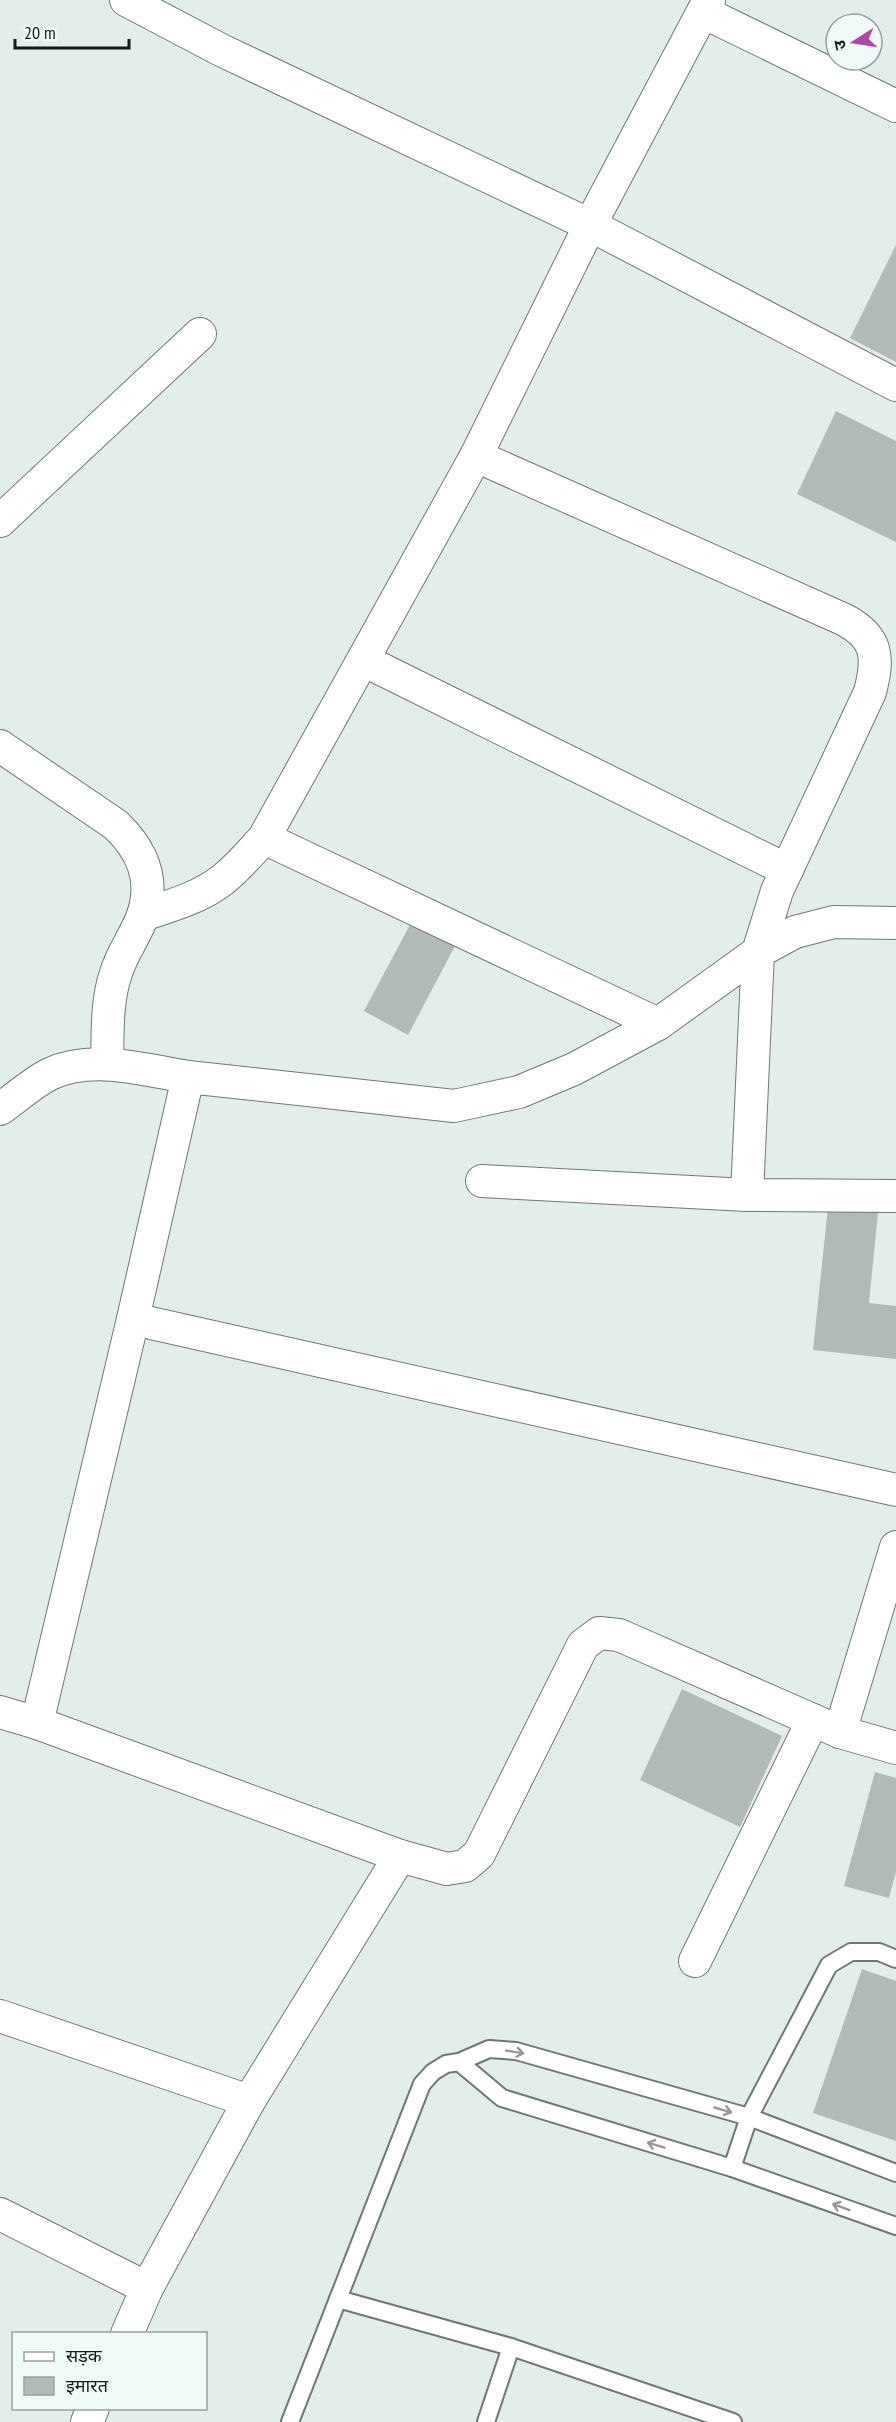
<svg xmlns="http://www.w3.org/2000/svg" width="896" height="2422" font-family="'PT Sans Narrow','Noto Sans Devanagari',sans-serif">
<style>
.building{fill:#b1bab9}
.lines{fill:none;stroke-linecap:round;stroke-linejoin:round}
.service-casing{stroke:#6f7876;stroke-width:20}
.minor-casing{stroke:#6f7876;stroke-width:34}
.service{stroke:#fff;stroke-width:16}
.minor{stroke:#fff;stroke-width:32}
.oneway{stroke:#969898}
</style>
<rect width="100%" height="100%" fill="#e3edeb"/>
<g class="building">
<path d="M896,245V362L850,338Z"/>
<path d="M836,411L896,441V542L797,494Z"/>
<path d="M412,921L456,944L408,1035L364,1011Z"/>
<path d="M828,1207L878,1212L869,1303L896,1306V1359L813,1350Z"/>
<path d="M682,1689L782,1736L740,1827L640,1780Z"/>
<path d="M875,1772L896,1778V1872L889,1898L844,1886Z"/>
<path d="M862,1969L896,1981V2141L813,2113Z"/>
</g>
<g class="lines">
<g class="service-casing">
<g id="service">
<path d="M459,2062L502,2098L732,2168L896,2226"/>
<path d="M732,2168L749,2117L829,1965L851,1952H879L896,1959"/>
<path d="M338,2299L511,2347L733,2422"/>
<path d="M290,2422L422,2084L433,2072L446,2064L459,2062L489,2049L516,2051L749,2117L896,2173"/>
<path d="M486,2422L511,2347"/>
</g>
</g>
<g class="minor-casing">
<g id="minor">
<path d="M126,0L221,50L590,225L896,385"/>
<path d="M703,12L896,106"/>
<path d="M476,456L845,620C878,638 879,657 870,692L777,891L758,952L747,1195L896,1196"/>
<path d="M0,521L200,334"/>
<path d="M363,660L787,870"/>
<path d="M0,746L116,825C142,850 155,879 143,915C136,935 122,953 116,973C106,1002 108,1034 107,1064"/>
<path d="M143,915C169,906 199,898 221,881C237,869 250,853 264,838"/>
<path d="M896,923L834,922L795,932L758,952L658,1024L574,1069L519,1092L454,1106L188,1077L133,1319L896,1490"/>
<path d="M658,1024L264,838L476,456L590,225L709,0"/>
<path d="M0,1109C16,1098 32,1083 50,1074C93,1054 144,1070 188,1077"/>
<path d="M482,1181L747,1195"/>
<path d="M0,1712L37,1723L400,1856L447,1869L465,1866L479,1854L583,1645L599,1633L619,1635L840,1732L896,1748"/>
<path d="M37,1723L133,1319"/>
<path d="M840,1732L896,1547"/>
<path d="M695,1961L813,1720"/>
<path d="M0,2016L249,2101"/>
<path d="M0,2214L147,2288"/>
<path d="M127,2334L147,2288L249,2101L400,1856"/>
<path d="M87,2422L93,2408"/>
</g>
</g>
<use href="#service" class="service"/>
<use href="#minor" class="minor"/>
</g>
<defs><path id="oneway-shaft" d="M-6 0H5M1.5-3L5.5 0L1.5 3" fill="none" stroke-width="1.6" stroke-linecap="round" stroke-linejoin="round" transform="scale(1.5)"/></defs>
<g class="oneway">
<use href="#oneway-shaft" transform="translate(515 2052) rotate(9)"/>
<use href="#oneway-shaft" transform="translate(723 2110) rotate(16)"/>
<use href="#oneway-shaft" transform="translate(656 2145) rotate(-163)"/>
<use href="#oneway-shaft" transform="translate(841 2207) rotate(-160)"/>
</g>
<rect x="12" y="2332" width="195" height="78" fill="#f0faf9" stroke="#99a09f" stroke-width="1.5"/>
<rect x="24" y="2352" width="30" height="9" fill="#ffffff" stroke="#99a09f" stroke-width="1.5"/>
<text x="66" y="2362" font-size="18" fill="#161919">सड़क</text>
<rect x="24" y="2377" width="30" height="18" fill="#b1bab9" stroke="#99a09f" stroke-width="1.5"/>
<text x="66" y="2392" font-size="18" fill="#161919">इमारत</text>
<g transform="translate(854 42) rotate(258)"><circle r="28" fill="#f0faf9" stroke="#99a09f" stroke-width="1.5"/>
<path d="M0-4.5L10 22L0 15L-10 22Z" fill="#b246a7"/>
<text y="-9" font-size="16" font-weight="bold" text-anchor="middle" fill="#161919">उ</text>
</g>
<path d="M15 39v9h114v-9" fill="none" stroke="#161919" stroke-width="3"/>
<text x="24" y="39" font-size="18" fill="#161919" stroke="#f0faf9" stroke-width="4.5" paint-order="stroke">20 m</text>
</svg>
